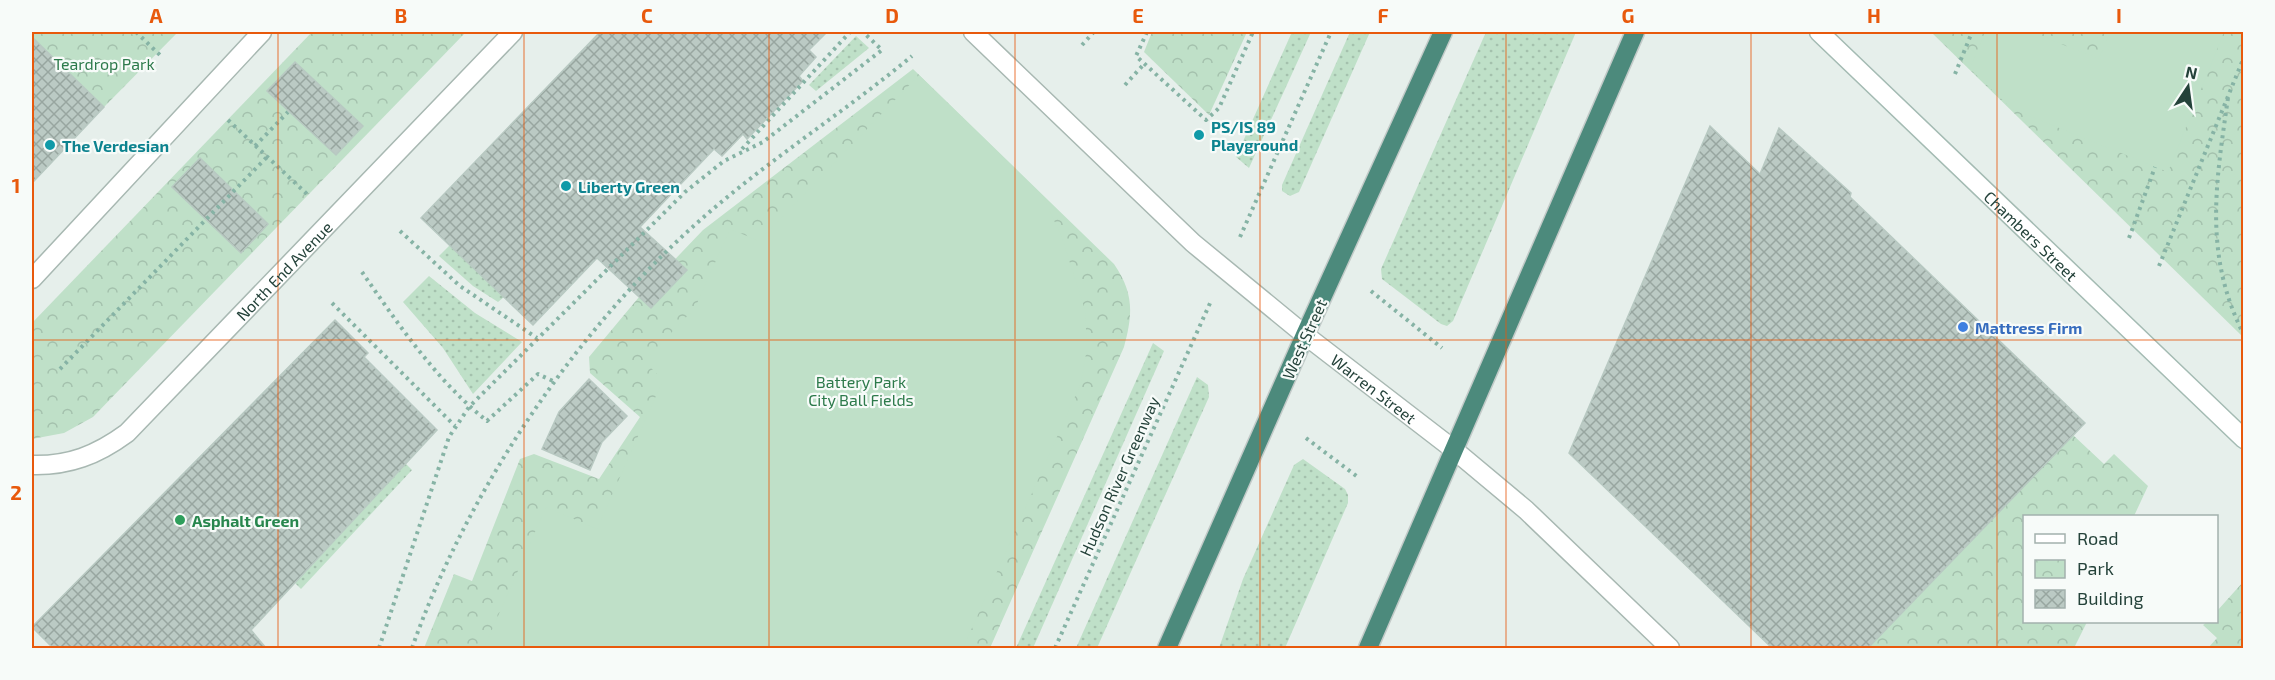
<svg xmlns="http://www.w3.org/2000/svg" width="2275" height="680" font-family="'Exo 2',sans-serif">
<style>
.grass{fill:url(#grass-dots)}
.park{fill:url(#park-crowns)}
.pitch{fill:#bfe0c8}
.building{fill:url(#building-cross-hatch);stroke:#b8c9c2;stroke-width:1.5}
.lines{fill:none;stroke-linecap:round;stroke-linejoin:round}
.minor-casing{stroke:#a8b8b2;stroke-width:21}
.secondary-casing{stroke:#a4bbb3;stroke-width:21}
.trunk-casing{stroke:#c2cac8;stroke-width:21}
.path{stroke:#86b3a5;stroke-width:4;stroke-dasharray:3 4.5;stroke-linecap:butt}
.minor{stroke:#fff;stroke-width:18}
.secondary{stroke:#fff;stroke-width:18}
.trunk{stroke:#4c8a7c;stroke-width:18}
.grid{fill:none;stroke:#e8590c;stroke-width:1.5;stroke-opacity:0.55}
.culture-dot{fill:#0f9aa8;stroke:#f7fbf9;stroke-width:2}
.shop-dot{fill:#3f7fe0;stroke:#f7fbf9;stroke-width:2}
.leisure-dot{fill:#2e9e5b;stroke:#f7fbf9;stroke-width:2}
.labels{text-anchor:middle;dominant-baseline:central;stroke-width:4.5;stroke-linejoin:round;paint-order:stroke}
.park-label{font-size:16px;fill:#2d7a4b;stroke:#f7fbf9}
.culture-label{font-size:16px;font-weight:bold;fill:#0d838f;stroke:#f7fbf9;text-anchor:start}
.street-label{font-size:16px;fill:#24423a;stroke:#f7fbf9}
.shop-label{font-size:16px;font-weight:bold;fill:#366cbe;stroke:#f7fbf9;text-anchor:start}
.leisure-label{font-size:16px;font-weight:bold;fill:#27864d;stroke:#f7fbf9;text-anchor:start}
.neatline{fill:none;stroke:#e8590c;stroke-width:2}
.grid-label{font-size:20px;text-anchor:middle;font-weight:bold;fill:#e8590c}
</style>
<defs>
<pattern id="grass-dots" width="8" height="8" patternUnits="userSpaceOnUse" patternTransform="scale(1.5)"><rect width="8" height="8" fill="#bfe0c8"/><path d="M2 2h.1M6 6h.1" fill="none" stroke="#a4c1ad" stroke-width="1.8" stroke-linecap="round"/></pattern>
<pattern id="park-crowns" width="20" height="18" patternUnits="userSpaceOnUse" patternTransform="scale(1.5)"><rect width="20" height="18" fill="#bfe0c8"/><path d="M2 6a3 3 0 1 1 6 0M12 15a3 3 0 1 1 6 0" fill="none" stroke="#a4c1ad"/></pattern>
<pattern id="building-cross-hatch" width="8" height="8" patternUnits="userSpaceOnUse" patternTransform="scale(1.5)"><rect width="8" height="8" fill="#bbcac4"/><path d="M0 0l8 8M0 8l8-8" fill="none" stroke="#98a6a0"/></pattern>
</defs>
<rect width="100%" height="100%" fill="#e6efeb"/>
<g class="grass">
<path d="M1292,32H1311L1249,168L1236,157Z"/>
<path d="M1350,32H1370L1299,192L1290,196L1282,191V185Z"/>
<path d="M1486,32H1576L1453,321L1447,326L1441,324L1382,279L1381,269Z"/>
<path d="M856,36L869,48L816,91L809,85Z"/>
<path d="M450,245L504,297L498,302L473,286L439,256Z"/>
<path d="M429,276L475,313L522,342L473,394L443,348L403,302Z"/>
<path d="M1153,343L1164,351L1033,648H1016Z"/>
<path d="M1197,377L1208,385L1209,397L1097,648H1076Z"/>
<path d="M1303,459L1345,489L1348,495V503L1285,648H1219L1243,579L1294,465Z"/>
<path d="M406,464L412,470L301,589L295,583Z"/>
</g>
<g class="park">
<path d="M32,32H178L104,107L32,37Z"/>
<path d="M312,32H466L93,417L64,433L32,439V323Z"/>
<path d="M1152,32H1247L1209,115L1144,52Z"/>
<path d="M1931,32H2243V337Z"/>
<path d="M913,69L1114,264C1134,293 1133,314 1124,347L990,648H424L454,574L472,581L520,459L534,454L599,479L640,417L590,373L589,357L639,297L703,230Z"/>
<path d="M2073,435L2104,464L2114,454L2148,486L2134,516H2024V622H2087L2074,648H1868Z"/>
<path d="M2243,582V648H2208L2217,638L2203,625L2207,622H2216L2217,611Z"/>
</g>
<g class="pitch">
<path d="M1985,32H2031L2099,59L2110,32H2224L2168,172L2012,109L1970,69Z"/>
<path d="M919,75L1043,196L1062,238L1085,310L1087,348L1081,383L963,648H484L546,507L597,529L663,380L644,361L695,308L730,229L759,241Z"/>
</g>
<g class="building">
<path d="M600,32H827L809,50L816,57L799,76L803,81L747,139L743,134L722,156L714,149L640,227L687,270L651,308L597,258L533,325L421,218Z"/>
<path d="M32,37L104,107L32,183Z"/>
<path d="M295,62L363,126L336,155L267,91Z"/>
<path d="M1710,126L1760,174L1779,128L1851,193L1850,197L2085,423L1868,648H1772L1569,453Z"/>
<path d="M200,158L268,224L241,253L172,187Z"/>
<path d="M335,320L368,353L364,357L437,430L251,630L266,648H53L32,627Z"/>
<path d="M589,379L627,416L602,442L590,470L542,449L559,412Z"/>
</g>
<g class="lines">
<g class="minor-casing">
<g id="minor">
<path id="s1" d="M973,32L1193,243L1305,335L1453,449L1526,510L1670,648"/>
<path d="M32,279L262,32"/>
<path id="s2" d="M32,465C69,466 97,455 127,433L513,32"/>
</g>
</g>
<g class="secondary-casing">
<g id="secondary">
<path id="s3" d="M1819,32L2244,439"/>
</g>
</g>
<g class="trunk-casing">
<g id="trunk">
<path d="M1167,648L1305,335L1443,32"/>
<path d="M1368,648L1635,32"/>
</g>
</g>
<g class="path">
<path d="M136,32L163,58"/>
<path d="M1147,32L1136,56L1206,120L1219,108L1253,32"/>
<path d="M1082,45L1093,33"/>
<path d="M1955,74L1972,32"/>
<path d="M1125,85L1144,64"/>
<path d="M2228,98C2216,182 2203,255 2244,335"/>
<path d="M228,120L308,195"/>
<path d="M255,146L288,112"/>
<path d="M742,149L850,32"/>
<path d="M400,231L460,286L537,338"/>
<path d="M1240,237L1331,32"/>
<path d="M2129,238L2155,167"/>
<path d="M2159,266L2244,57"/>
<path d="M362,272C398,324 437,381 487,421L538,374L555,382"/>
<path d="M1371,291L1442,348"/>
<path d="M332,303L455,426"/>
<path d="M60,369L267,157"/>
<path d="M1306,438L1359,478"/>
<path d="M379,648L449,437L469,407L685,192L724,161L763,142L882,50L863,32"/>
<path d="M412,648C466,494 574,332 697,223C765,162 842,114 912,56"/>
<path d="M1055,648L1211,301"/>
</g>
<use href="#minor" class="minor"/>
<use href="#secondary" class="secondary"/>
<use href="#trunk" class="trunk"/>
</g>
<path class="grid" d="M278,32V648M524,32V648M769,32V648M1015,32V648M1260,32V648M1506,32V648M1751,32V648M1997,32V648M32,340H2244"/>
<g class="culture-dot">
<circle cx="1199" cy="135" r="6"/>
<circle cx="50" cy="145" r="6"/>
<circle cx="566" cy="186" r="6"/>
</g>
<circle class="shop-dot" cx="1963" cy="327" r="6"/>
<circle class="leisure-dot" cx="180" cy="520" r="6"/>
<g class="labels">
<g class="park-label">
<text x="104" y="63">Teardrop Park</text>
<text x="861" y="381">Battery Park<tspan x="861" dy="18">City Ball Fields</tspan></text>
</g>
<g class="culture-label">
<text x="1211" y="126">PS/IS 89<tspan x="1211" dy="18">Playground</tspan></text>
<text x="62" y="145">The Verdesian</text>
<text x="578" y="186">Liberty Green</text>
</g>
<g class="street-label">
<text stroke="none"><textPath href="#s3" startOffset="294">Chambers Street</textPath></text>
<text stroke="none"><textPath href="#s2" startOffset="328">North End Avenue</textPath></text>
<text transform="translate(1304 339) rotate(-66)">West Street</text>
<text stroke="none"><textPath href="#s1" startOffset="537">Warren Street</textPath></text>
<text transform="translate(1119 476) rotate(-66)">Hudson River Greenway</text>
</g>
<g class="shop-label">
<text x="1975" y="327">Mattress Firm</text>
</g>
<g class="leisure-label">
<text x="192" y="520">Asphalt Green</text>
</g>
</g>
<rect width="2275" height="680" fill="none" stroke="#f7fbf9" stroke-width="66"/>
<rect x="2023" y="515" width="195" height="108" fill="#f7fbf9" stroke="#a3b1ad" stroke-width="1.5"/>
<rect x="2035" y="534" width="30" height="9" fill="#ffffff" stroke="#a3b1ad" stroke-width="1.5"/>
<text x="2077" y="545" font-size="18" fill="#24423a">Road</text>
<rect x="2035" y="560" width="30" height="18" fill="url(#park-crowns)" stroke="#a3b1ad" stroke-width="1.5"/>
<text x="2077" y="575" font-size="18" fill="#24423a">Park</text>
<rect x="2035" y="590" width="30" height="18" fill="url(#building-cross-hatch)" stroke="#a3b1ad" stroke-width="1.5"/>
<text x="2077" y="605" font-size="18" fill="#24423a">Building</text>
<g transform="translate(2188 87) rotate(13)" stroke="#f7fbf9" stroke-width="4.5" paint-order="stroke">
<path d="M0-4.5L10 22L0 15L-10 22Z" fill="#24423a"/>
<text y="-9" font-size="16" font-weight="bold" text-anchor="middle" fill="#24423a">N</text>
</g>
<rect x="33" y="33" width="2209" height="614" class="neatline"/>
<g class="grid-label">
<text x="156" y="23">A</text>
<text x="401" y="23">B</text>
<text x="647" y="23">C</text>
<text x="892" y="23">D</text>
<text x="1138" y="23">E</text>
<text x="1383" y="23">F</text>
<text x="1628" y="23">G</text>
<text x="1874" y="23">H</text>
<text x="2119" y="23">I</text>
<text x="16" y="193">1</text>
<text x="16" y="500">2</text>
</g>
</svg>
